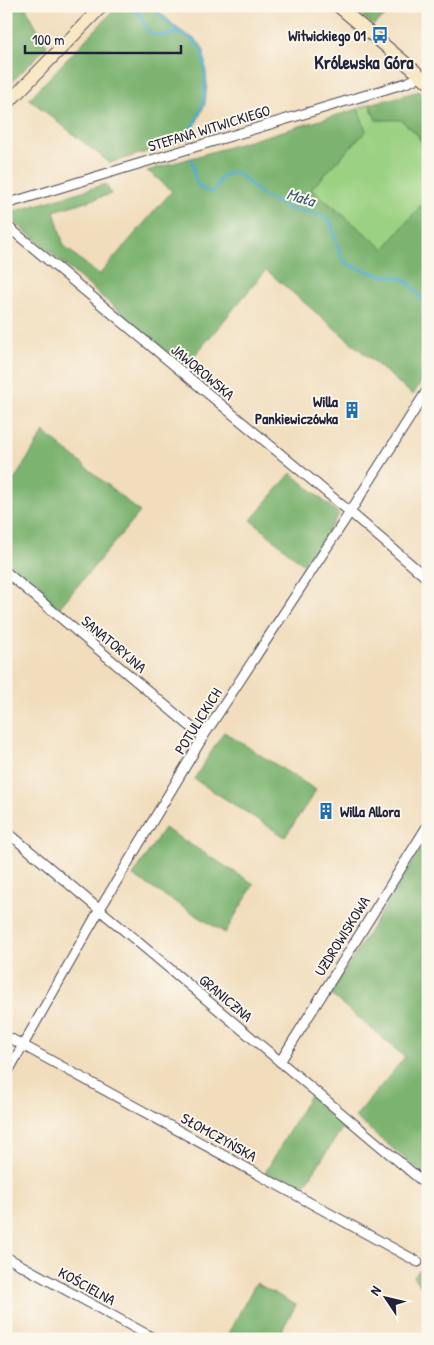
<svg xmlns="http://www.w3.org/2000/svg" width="434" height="1345" font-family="'Patrick Hand',sans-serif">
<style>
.green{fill:#9bd182;stroke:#5e7a5e}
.forest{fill:#7cb370;stroke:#4f6a56}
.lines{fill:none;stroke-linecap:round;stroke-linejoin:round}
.stream{stroke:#4eaccd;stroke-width:3}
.street-casing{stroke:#413e4e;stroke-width:11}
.secondary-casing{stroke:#413e4e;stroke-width:14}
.street{stroke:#fff;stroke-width:9}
.secondary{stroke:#f8e8c3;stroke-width:12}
.labels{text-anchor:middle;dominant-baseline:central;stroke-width:4;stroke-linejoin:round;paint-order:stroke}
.poi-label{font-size:15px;font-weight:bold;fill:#22223b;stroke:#fbf7ec;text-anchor:end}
.street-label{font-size:15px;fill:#22223b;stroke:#fbf7ec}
.water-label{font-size:16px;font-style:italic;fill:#345975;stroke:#fbf7ec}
.quarter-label{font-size:18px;font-weight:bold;fill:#22223b;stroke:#fbf7ec}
</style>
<rect width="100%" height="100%" fill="#fbf7ec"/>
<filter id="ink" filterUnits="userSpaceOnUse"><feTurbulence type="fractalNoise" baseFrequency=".02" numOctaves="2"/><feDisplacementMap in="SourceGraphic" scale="10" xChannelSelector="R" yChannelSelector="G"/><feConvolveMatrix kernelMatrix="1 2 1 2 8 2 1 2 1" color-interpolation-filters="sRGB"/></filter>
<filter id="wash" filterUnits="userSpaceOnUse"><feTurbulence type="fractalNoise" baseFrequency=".0096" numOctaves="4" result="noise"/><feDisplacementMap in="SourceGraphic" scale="20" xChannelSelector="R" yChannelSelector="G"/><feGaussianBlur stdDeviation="1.12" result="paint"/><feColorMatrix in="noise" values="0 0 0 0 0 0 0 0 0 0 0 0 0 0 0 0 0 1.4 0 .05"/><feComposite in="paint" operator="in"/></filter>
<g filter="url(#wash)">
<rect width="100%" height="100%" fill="#f1ddbc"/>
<path class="green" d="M370,104L376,120L401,119L418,135L428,157V197L385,250L311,189L366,131L358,109Z"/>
<g class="forest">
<path d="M6,6H25L47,46L6,88Z"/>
<path d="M118,6H153C161,13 169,21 177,28C188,37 198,37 204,51L207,85L205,104L189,139L110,163L29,99Z"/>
<path d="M350,6H400L373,25Z"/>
<path d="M420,91L428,97V157L418,135L401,120H376L370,104Z"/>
<path d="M358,109L366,131L311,189L384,249L428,197V371L413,395L266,270L185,367L6,215V214L106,184L111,194L54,211L64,246L99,275L172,191L152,174L147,171Z"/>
<path d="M44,432L140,512L58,609L6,565V493Z"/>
<path d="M291,473L339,514L305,566L251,520Z"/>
<path d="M224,732L316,790L285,837L194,779Z"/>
<path d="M164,828L254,884L225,933L133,876Z"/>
<path d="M428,838V1178L355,1117L405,1057L330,994Z"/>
<path d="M310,1095L345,1124L301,1191L265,1173Z"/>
<path d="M428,1260V1297L414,1276Z"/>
<path d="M256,1283L296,1305L277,1339H225Z"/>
</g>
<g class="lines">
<g class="stream">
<path d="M130,6C136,10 140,14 143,20C146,25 145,29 150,33C161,40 173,31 184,35C191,38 197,43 201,50C207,61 205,91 203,103C200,115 192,127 187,138"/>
<path d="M150,6L181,34"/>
<path d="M192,160C195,175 193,190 212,192L215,190L221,177L233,172L239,174L262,195L289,209L323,216L330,221L341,256L345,262L349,265L382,276H392L403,279L409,283L428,307"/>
</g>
</g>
</g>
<g filter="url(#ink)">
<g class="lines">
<g class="street-casing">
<g id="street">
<path d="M6,204L406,83L413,80L418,75"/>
<path d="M6,225L350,512L428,579"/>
<path d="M6,572L203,737"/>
<path d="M6,831L428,1186"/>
<path d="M6,1036L418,1262"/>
<path d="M280,1062L428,825"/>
<path d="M6,1075L100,909L203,737L350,512L428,389"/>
<path d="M6,1257L155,1339"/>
</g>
</g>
<g class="secondary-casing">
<g id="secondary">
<path d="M338,6L428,82"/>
<path d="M6,105L102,6"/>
</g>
</g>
<use href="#street" class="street"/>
<use href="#secondary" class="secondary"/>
</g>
</g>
<defs>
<g id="bus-bare" transform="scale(1.35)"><path d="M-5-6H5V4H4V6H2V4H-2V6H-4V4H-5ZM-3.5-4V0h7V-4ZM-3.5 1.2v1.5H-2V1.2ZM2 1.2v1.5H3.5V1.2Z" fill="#1f6fb2" stroke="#fbf7ec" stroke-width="2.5" paint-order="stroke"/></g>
<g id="building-bare" transform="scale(1.35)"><path d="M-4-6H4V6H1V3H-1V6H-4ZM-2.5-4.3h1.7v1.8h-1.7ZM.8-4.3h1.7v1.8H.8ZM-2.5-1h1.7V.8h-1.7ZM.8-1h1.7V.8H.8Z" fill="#1f6fb2" stroke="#fbf7ec" stroke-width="2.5" paint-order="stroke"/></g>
</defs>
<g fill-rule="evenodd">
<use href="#bus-bare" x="380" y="35"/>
<use href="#building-bare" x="352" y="410"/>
<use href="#building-bare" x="326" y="811"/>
</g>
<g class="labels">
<g class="poi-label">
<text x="366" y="35">Witwickiego 01</text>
<text x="338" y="401">Willa<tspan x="338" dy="17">Pankiewiczówka</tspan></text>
<text x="340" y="811" text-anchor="start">Willa Allora</text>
</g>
<g class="street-label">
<text transform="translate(209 128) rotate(-17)">STEFANA WITWICKIEGO</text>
<text transform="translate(203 372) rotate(40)">JAWOROWSKA</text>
<text transform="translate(114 644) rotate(40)">SANATORYJNA</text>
<text transform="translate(198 721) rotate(-58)">POTULICKICH</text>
<text transform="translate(342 936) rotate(-58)">UZDROWISKOWA</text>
<text transform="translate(226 998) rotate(40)">GRANICZNA</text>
<text transform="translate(219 1137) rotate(29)">SŁOMCZYŃSKA</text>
<text transform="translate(87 1286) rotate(29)">KOŚCIELNA</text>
</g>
<g class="water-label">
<text transform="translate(301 197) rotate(17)">Mała</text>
</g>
<g class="quarter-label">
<text x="364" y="62">Królewska Góra</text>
</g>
</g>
<rect width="434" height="1345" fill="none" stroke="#fbf7ec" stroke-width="25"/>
<g transform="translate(386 1298) rotate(305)" stroke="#fbf7ec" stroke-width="4" paint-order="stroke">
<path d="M0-4L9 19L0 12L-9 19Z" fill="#22223b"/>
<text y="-8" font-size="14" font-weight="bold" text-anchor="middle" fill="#22223b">N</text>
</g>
<path d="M25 45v8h156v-8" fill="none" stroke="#22223b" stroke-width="2.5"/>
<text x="32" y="45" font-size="15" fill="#22223b" stroke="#fbf7ec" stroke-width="4" paint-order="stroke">100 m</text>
</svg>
